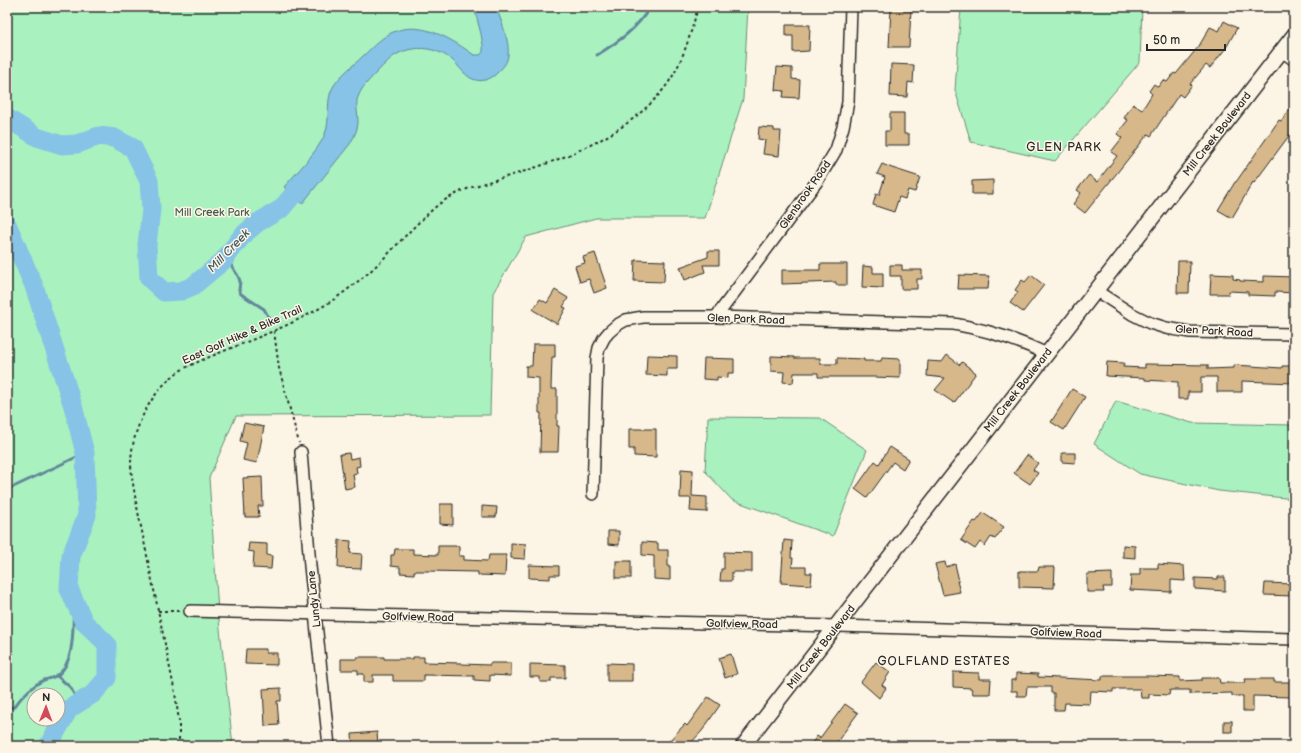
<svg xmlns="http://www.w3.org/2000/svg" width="1301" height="753" font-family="'Balsamiq Sans',sans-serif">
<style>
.green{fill:#a9f1bf;stroke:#6a8e75;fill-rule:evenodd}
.water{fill:#86c3e6;stroke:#62869b}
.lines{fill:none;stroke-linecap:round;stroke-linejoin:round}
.stream{stroke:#62869b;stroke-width:3}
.river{stroke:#86c3e6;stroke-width:19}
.building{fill:#d6b88a;stroke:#2b2b2b}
.minor-casing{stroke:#2b2b2b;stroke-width:14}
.tertiary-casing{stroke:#2b2b2b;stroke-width:17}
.path{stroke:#2b2b2b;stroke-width:2;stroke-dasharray:3 3;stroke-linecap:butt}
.minor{stroke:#fcf5e5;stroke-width:11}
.tertiary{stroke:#fcf5e5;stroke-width:14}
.labels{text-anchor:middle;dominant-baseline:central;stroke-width:3;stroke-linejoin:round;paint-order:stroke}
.street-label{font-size:11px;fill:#2b2b2b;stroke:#fcf5e5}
.park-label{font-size:11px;fill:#4a5c50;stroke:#fcf5e5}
.neighbourhood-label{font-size:12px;letter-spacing:1px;fill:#2b2b2b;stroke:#fcf5e5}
.water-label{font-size:12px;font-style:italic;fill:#465963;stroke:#fcf5e5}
</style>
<rect width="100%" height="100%" fill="#fcf5e5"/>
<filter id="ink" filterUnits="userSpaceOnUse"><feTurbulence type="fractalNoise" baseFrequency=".025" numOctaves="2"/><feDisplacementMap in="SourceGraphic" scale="8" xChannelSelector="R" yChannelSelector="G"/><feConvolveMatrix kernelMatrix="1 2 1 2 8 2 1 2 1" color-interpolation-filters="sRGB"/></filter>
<g filter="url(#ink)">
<g class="green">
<path d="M7,7H748L743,99L705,218H596L526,237L493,293L490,415L236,416L209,478L218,611L233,746H7ZM34,695H58V719H34Z"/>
<path d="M961,7H1142L1140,62L1055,161L971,142L955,90Z"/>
<path d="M1116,401L1192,423L1294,425V499L1219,491L1140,474L1094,444Z"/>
<path d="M708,417L820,418L867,450L833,536L732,500L705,471Z"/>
</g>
<path class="water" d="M474,7H496C501,21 512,45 507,60C505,66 500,70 496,74C491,79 482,82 476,80C465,78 459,65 451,59C434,46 411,45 394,56C389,59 365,84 362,89C360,92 358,97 357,100C356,107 358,115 358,121C358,129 354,137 350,144L302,204L284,187C296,173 319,150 325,134C331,120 325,100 333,87C340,75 353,66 363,56C373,47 383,35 396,31C423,21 453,40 474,55H480L483,52V45L481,34Z"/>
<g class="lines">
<g class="stream">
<path d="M597,55C618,42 637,29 650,7"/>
<path d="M226,257L238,276L240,281L239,290L241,294L264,309L269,318"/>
<path d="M7,490L85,453"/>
<path d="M56,675L70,687L79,703"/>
<path d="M7,708L14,707C22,696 31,686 44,680C48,679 52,678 56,676C77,663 72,622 74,600"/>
</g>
<g class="river">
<path d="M7,118L37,137L62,145L77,144L99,136L114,138L133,148L149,181L151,209L147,245L149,278L164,292L181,291L193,286L223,261L242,236L257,223L281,209L309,176"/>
<path d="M7,224L34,286L73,406L85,453L87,515L71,556L69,589L84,622L107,644V678L93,694L69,709L48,746"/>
</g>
</g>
<g class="building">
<path d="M891,9H911L909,47H889Z"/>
<path d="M1224,21L1237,28L1226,48L1210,68L1206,65L1190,84L1192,85L1183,97L1179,94L1151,136L1148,134L1085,213L1073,204L1081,193L1077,190L1089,175L1097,182L1117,156L1111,152L1122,138L1117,134L1128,120L1124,118L1133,104L1142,110L1152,94L1149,91L1154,84L1158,87L1163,80L1167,82L1174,73L1176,74L1199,46L1210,27L1219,31Z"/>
<path d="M786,25H810L809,51L793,52V36H786Z"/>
<path d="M891,64L914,65L913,83L908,82L907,97L890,96Z"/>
<path d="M777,67L792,68V79L800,80L799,98L783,97L784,91L775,90Z"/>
<path d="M1294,104V129L1254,183L1253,182L1232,218L1218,210L1235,182H1236L1279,120L1281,121Z"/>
<path d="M890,113H904V134H909V145H885V131H890Z"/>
<path d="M759,127L774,128V131H781L779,156L763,154L765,140L758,139Z"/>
<path d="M882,164L892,168L920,177L915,192L908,190L905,199L899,197L894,212L873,205L876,194L879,195L885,177L877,174Z"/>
<path d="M993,180V194H972V181Z"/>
<path d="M708,251H719V265H703L705,272L685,280L680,267L708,257Z"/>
<path d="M595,253L607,288L594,293L589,279L580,282L575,266L585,263L583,257Z"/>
<path d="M635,260L665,261L664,282L634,281Z"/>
<path d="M1178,261H1190L1189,293H1177Z"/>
<path d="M820,264H847V285H836V282L782,284V270H820Z"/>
<path d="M890,265H902V270H922V279H917V289H901V276H890Z"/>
<path d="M863,266L873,267V273H883V288L862,287Z"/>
<path d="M1211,274L1233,275V279L1240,280V281L1264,282V276L1294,277V293L1275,292V296L1248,295V292L1229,291V294H1210Z"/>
<path d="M959,275L989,276L988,289H958Z"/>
<path d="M1031,275L1044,285L1023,312L1010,303L1018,292L1015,290L1022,280L1025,282Z"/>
<path d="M555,290L568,298L563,307L566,308L557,324L533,310L540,299L547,303Z"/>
<path d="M533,344H555V357H552L551,389H557V426H559L558,452H540L541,413H539V378L526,377V366H532Z"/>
<path d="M647,355L677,356V369H667V376L646,375Z"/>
<path d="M947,355L960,365L962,362L976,373L954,403L935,390L945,378L927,376L928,361L942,362Z"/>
<path d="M771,356L794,357V358H820V364H837V358L864,359V361H881L882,358L900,359V378L873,377H818V373H794L793,383L783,382L784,372L771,371Z"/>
<path d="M704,358L734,359V373H728V378L717,377V380L703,379Z"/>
<path d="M1107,362L1124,363L1123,367L1145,368V364L1208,365V369L1234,368V365L1282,368V366H1294V383L1242,381V392H1217V377H1201V392H1188V399H1178V382L1145,380V378L1106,376Z"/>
<path d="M1072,389L1085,397L1064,430L1051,422Z"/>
<path d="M244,423L264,427L257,463L243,460L247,443L240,441Z"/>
<path d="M629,429H656V457L634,456V449H629Z"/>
<path d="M890,447L909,459L903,469L893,462L867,498L855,489L875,461L879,464Z"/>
<path d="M349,453L350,459L359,457L360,466L356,467L357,473L353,474L355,487L345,489L340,454Z"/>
<path d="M1062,453H1075V463L1062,462Z"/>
<path d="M1027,455L1038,463L1033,470L1038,473L1030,484L1014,473Z"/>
<path d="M681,469L693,470L692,496L707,497V512L690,511L691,498H680Z"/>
<path d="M262,477L263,506H258L259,517H245L243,478Z"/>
<path d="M440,504H453V525L440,524Z"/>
<path d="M482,506L497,507L496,517H482Z"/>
<path d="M983,513L1004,527L995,539L991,537L985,546L980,542L975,549L961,540L974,521L976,522Z"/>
<path d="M608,531H619V545L608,544Z"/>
<path d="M339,540L351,541L350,553L362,554L361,569L338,568Z"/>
<path d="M784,540L792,541L791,558H793L792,567H806V573H812L811,585L781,583Z"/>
<path d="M642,542L658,543V550H668V567H670V580L654,579V556L642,555Z"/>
<path d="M249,543L267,544V555L272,556L271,569L253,568L254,552L248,551Z"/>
<path d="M511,543L526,544L525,559L511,558Z"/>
<path d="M1123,545L1135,546V558L1123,557Z"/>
<path d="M438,546H459V556H464V560L488,561L489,555H506L505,576L478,575V572L427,571H414V574L400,573V567L391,566V555H394L395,549H413V554L438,555Z"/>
<path d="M724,552L752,553V572H732V581H720L721,569H724Z"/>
<rect x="616" y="561" width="15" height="17"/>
<path d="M945,562L946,567L955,564L959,581H957L960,592L943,595L935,564Z"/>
<path d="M1158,564L1184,566L1185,581L1171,580V592L1130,590L1131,575H1140V568H1158Z"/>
<path d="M529,565L559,566V575H550V579L529,578Z"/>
<path d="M1039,567H1055L1054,588L1019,587V571H1038Z"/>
<path d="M1112,573V587H1103L1104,592H1087V574Z"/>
<path d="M1218,577H1225V591L1195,589V578L1218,579Z"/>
<path d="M1265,583L1294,584L1293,596L1264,595Z"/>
<path d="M246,649H266V653H277V665L245,664Z"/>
<path d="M731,654L737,674L725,678L719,658Z"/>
<path d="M357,657H384V659H413V657H424V662L461,663V664L490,665V663H511V676L490,675V681L474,680V676L424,675V681H393V675H373V682H364V674H358V670H341V659H357Z"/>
<path d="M876,662L890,672L882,685L886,688L879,698L861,682Z"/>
<path d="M607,663L632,664V681H607Z"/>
<path d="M530,664L565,665V678H551V682H540V677H530Z"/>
<path d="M953,672L979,673V679H991L990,694H973L971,688L953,687Z"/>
<path d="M1016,673L1038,674V677L1102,680V676H1149L1180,677V681L1202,680V678H1219L1220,683H1246L1245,679H1274V682H1291V697L1253,696V711H1243V696H1232V693L1190,694V690H1170L1169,695L1149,694V698H1141L1140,689H1113V692L1091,691L1090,704L1065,703L1064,710H1054V693H1051V687H1027L1026,696H1017V691H1011V680H1016Z"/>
<path d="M281,688V701H277L279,725L265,726L263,689Z"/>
<path d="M708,697L720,705L702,731L688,746H672L668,742L685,724L687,726Z"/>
<path d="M845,704L858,713L834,746H810L817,736L820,738Z"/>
<rect x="1224" y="721" width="8" height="11"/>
<path d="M377,732L378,746H353L352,734Z"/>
</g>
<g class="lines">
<g class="minor-casing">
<g id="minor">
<path d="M1282,51L1294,60"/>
<path d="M1095,290L1132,314L1150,323L1166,328L1190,332L1294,334"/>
<path d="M716,317L818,180L836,150L843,127L848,102L851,7"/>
<path d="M301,452L310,566L329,746"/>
<path d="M593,494L597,358L599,348L604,338L609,332L617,325L626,320L643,317H716L954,324C988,330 1016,339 1047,354"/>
<path d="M190,611L837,626L1294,639"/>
</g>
</g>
<g class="tertiary-casing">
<path id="tertiary" d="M743,746L1294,35"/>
</g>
<g class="path">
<path d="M274,331L279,368L299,443"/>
<path d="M158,611H181"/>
<path d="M179,746V721L175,693L136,502C134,489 131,475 131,462C132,430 149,396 173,376C181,369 191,365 200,361C237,345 276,332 311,313C329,304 346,291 361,279C381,263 398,243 416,225C425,217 433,208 442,202C468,185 491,182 519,173C572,156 631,132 666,86C682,65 691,33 698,7"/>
</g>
<use href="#minor" class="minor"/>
<use href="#tertiary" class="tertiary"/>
</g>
</g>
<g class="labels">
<g class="street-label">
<text transform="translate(1217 134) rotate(-52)">Mill Creek Boulevard</text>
<text transform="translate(805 195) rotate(-55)">Glenbrook Road</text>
<text transform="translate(746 319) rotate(2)">Glen Park Road</text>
<text transform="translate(1214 331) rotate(3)">Glen Park Road</text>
<text transform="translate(242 335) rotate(-24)">East Golf Hike &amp; Bike Trail</text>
<text transform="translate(1018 390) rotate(-52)">Mill Creek Boulevard</text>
<text transform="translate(314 599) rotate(-96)">Lundy Lane</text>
<text transform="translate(418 617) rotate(1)">Golfview Road</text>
<text transform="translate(742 624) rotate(1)">Golfview Road</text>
<text transform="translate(1066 633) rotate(2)">Golfview Road</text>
<text transform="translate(821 647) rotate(-52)">Mill Creek Boulevard</text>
</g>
<g class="park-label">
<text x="212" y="212">Mill Creek Park</text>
</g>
<g class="neighbourhood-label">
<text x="1064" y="147">GLEN PARK</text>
<text x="944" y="661">GOLFLAND ESTATES</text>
</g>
<g class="water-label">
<text transform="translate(229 251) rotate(-46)">Mill Creek</text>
</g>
</g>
<rect width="1301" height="753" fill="none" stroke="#fcf5e5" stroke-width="24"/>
<rect x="12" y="12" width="1277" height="729" fill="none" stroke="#2b2b2b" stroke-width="1.5" filter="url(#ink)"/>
<g transform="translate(46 707) rotate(1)"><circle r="19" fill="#fcf5e5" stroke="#a8a49b"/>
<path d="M0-3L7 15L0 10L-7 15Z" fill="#d1495b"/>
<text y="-6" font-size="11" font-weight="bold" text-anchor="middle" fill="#2b2b2b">N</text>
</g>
<path d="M1147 44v6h78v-6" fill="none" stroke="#2b2b2b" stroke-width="2"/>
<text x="1153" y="44" font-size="12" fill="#2b2b2b" stroke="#fcf5e5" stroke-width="3" paint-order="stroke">50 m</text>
</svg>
